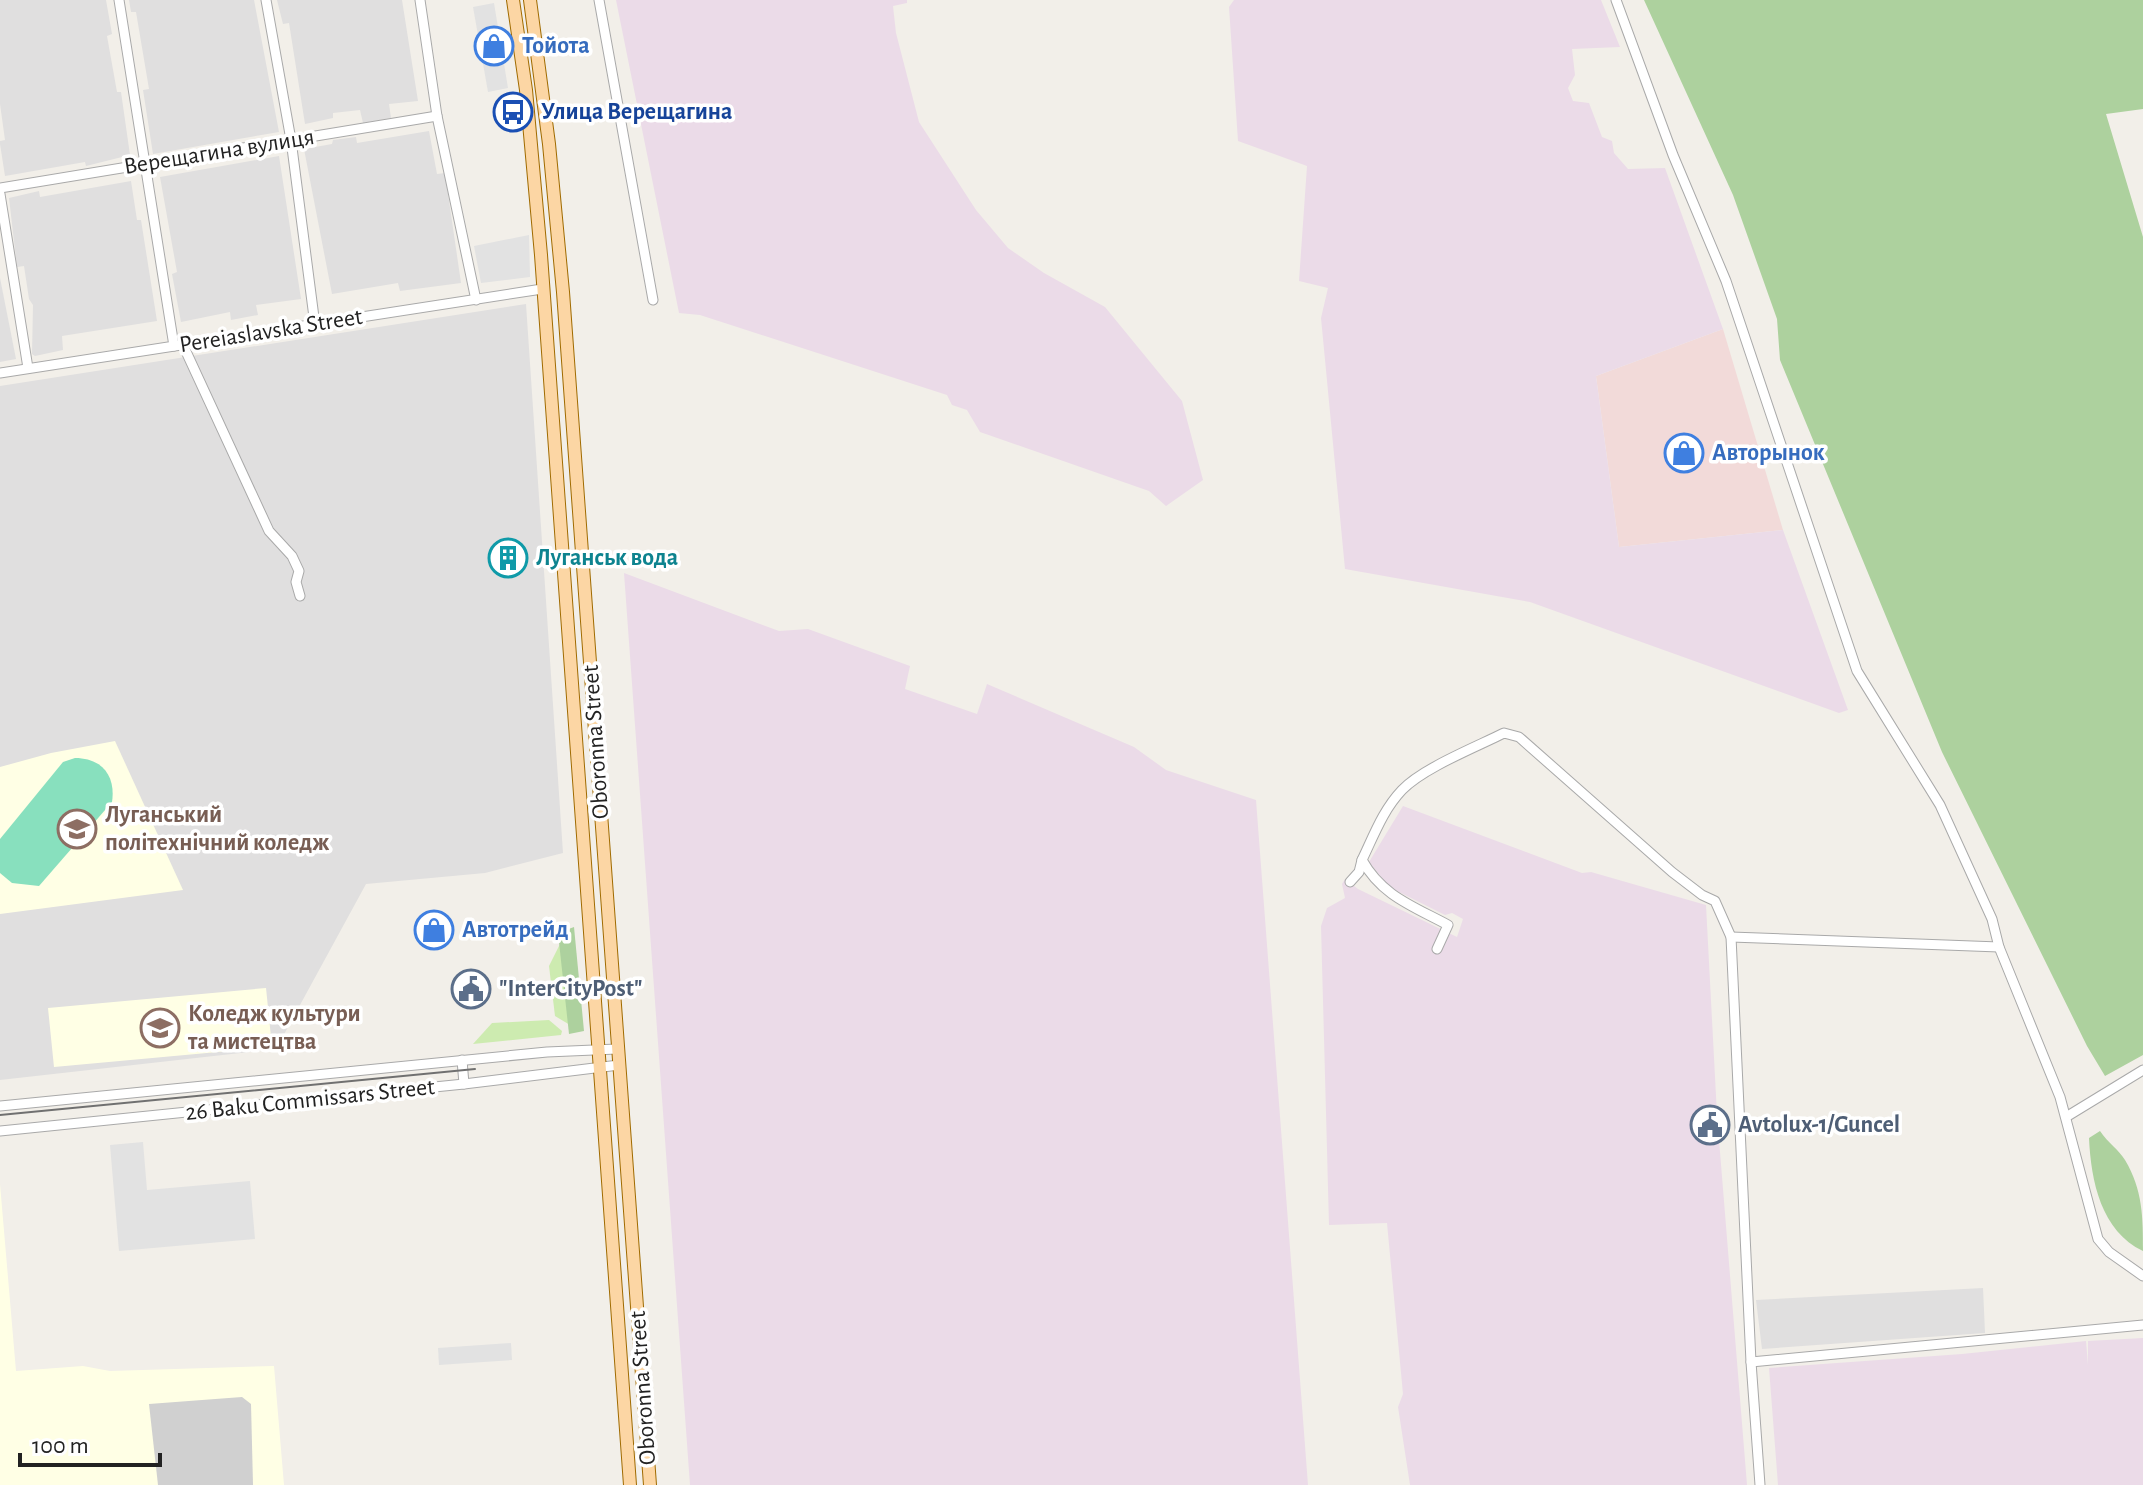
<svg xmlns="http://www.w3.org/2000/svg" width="2143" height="1485" font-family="'Alegreya Sans',sans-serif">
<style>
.residential{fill:#e0dfdf}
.commercial{fill:#f2dad9}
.industrial{fill:#ebdbe8}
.education{fill:#ffffe5}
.religious{fill:#d0d0d0}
.grass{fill:#cdebb0}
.forest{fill:#add19e}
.pitch{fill:#88e0be}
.parking{fill:#e2e2e2}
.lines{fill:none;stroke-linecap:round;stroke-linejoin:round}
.minor-casing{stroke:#a9a9a9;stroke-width:11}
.major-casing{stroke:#a06b00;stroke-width:14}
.minor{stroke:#fff;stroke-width:9}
.major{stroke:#fcd6a4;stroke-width:12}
.tram{stroke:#707070;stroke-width:2}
.labels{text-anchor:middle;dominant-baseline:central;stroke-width:7;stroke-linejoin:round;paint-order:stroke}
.shop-label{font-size:24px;font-weight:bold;fill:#366cbe;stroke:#fff;text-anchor:start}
.transit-label{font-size:24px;font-weight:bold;fill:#164399;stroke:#fff;text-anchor:start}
.street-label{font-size:24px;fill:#222;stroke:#fff}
.culture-label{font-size:24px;font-weight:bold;fill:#0d838f;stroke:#fff;text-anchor:start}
.education-label{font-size:24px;font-weight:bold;fill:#785e54;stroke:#fff;text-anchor:start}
.service-label{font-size:24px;font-weight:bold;fill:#4e5e75;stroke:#fff;text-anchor:start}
</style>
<rect width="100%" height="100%" fill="#f2efe9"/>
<g class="residential">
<path d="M0,0H106L112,34L107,36L117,92H121L130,155L86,166L85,162L5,176L0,144V141L5,140L0,104Z"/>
<path d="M129,0H254L279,132L153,154L143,90L149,89L136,12H131Z"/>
<path d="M277,0H402L418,101L389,104L391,118L363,123L360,110L333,113V118L305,124L289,23L283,24Z"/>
<path d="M429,131L437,174L445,173L461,283L400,291L398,283L332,294L304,149L332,144L333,140L356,137L357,143Z"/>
<path d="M279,156L301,299L256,305L258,315L231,320L230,312L181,322L172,274L177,272L160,177Z"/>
<path d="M131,181L137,220H141L157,321L62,336L63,350L35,356L32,354L33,305L29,299L24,266L17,267L9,198L39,191L40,197Z"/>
<path d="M0,278L16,359L0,362Z"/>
<path d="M526,304L563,853L485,873L366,884L276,1049L0,1080V386Z"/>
<path d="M1983,1288L1985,1333L1762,1349L1756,1300Z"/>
</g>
<path class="commercial" d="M1723,329L1783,530L1619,547L1596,376Z"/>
<g class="industrial">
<path d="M616,0H907V3L893,6L896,33L919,122L976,210L1008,248L1044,273L1105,307L1182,401L1203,480L1166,506L1149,491L980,432L967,410L952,405L947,395L700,315L679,313Z"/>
<path d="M1234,0H1601L1620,47L1572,49L1575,75L1568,88L1573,101L1589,103L1602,137L1612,141L1614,153L1628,169L1665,168L1723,329L1596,376L1619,547L1783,530L1848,710L1839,713L1530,602L1345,569L1321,318L1328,288L1299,281L1307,166L1238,141L1229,7Z"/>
<path d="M624,573L779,631L808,629L910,666L905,689L977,714L987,684L1134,747L1166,770L1256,800L1308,1485H690Z"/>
<path d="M1403,806L1582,873L1591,872L1706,905L1717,1115L1747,1485H1410L1398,1407L1403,1394L1387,1223L1329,1225L1321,926L1327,908L1345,898L1342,884L1345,879L1358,889L1457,937L1463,919L1452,913L1445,915L1389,887L1369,862Z"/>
<path d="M2143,1338V1485H1778L1769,1368L1962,1354L2086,1341L2088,1365V1341Z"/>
</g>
<g class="education">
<path d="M115,741L183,890L0,914V767L51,753Z"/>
<path d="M266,988L272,1047L54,1067L48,1008Z"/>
<path d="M0,1184L16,1371L83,1366L110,1371L274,1366L284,1485H0Z"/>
</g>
<path class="religious" d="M242,1397L251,1404L253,1485H158L149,1404Z"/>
<g class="grass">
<path d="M560,944L570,1025L555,1016L549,966Z"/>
<path d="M549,1020L562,1031L561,1035L473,1044L492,1023Z"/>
</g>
<g class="forest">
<path d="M1644,0H2143V109L2106,114L2143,237V1055L2105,1076L2087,1046L1942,752L1780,360L1777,319L1733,195Z"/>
<path d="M574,927L584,1031L569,1034L558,933Z"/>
<path d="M2100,1131C2108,1143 2119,1150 2125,1160C2143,1190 2143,1218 2143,1251C2101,1231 2091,1181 2089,1138Z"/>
</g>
<path class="pitch" d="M75,758C102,758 116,776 112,802L39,886L12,883L0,873V839L63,762Z"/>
<g class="parking">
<path d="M494,3L508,88L488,92L473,7Z"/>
<path d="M529,235L530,277L481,283L474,246Z"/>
<path d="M143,1142L147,1190L250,1181L255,1239L119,1251L110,1145Z"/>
<path d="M511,1343L512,1360L439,1365L438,1348Z"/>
</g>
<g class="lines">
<g class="minor-casing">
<g id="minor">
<path d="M119,0L174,346"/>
<path d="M266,0L291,140L315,325"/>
<path d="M420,0L437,116L476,300"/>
<path d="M599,0L653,300"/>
<path d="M1616,0L1673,155L1726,281L1857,671L1940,805L1992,919L1999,947L2060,1097L2098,1239L2109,1252L2143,1276"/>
<path d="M0,188L437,116"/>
<path d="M0,194L28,368"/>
<path d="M183,345L269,531L292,556L299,571L296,582L300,596"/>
<path d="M0,373L542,289"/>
<path d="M1350,882L1359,872L1362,860"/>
<path d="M1731,937L1999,947"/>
<path d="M1437,949L1448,925C1413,906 1382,896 1362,860C1374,835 1383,810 1402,790C1423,768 1476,747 1504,733L1519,737L1672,872L1702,895L1715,901L1731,937L1751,1362L1760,1485"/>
<path d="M462,1060L464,1084"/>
<path d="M0,1106L547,1052L617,1049"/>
<path d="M2066,1117L2143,1070"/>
<path d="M0,1131L464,1084L619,1065"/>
<path d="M1751,1362L2143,1325"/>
</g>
</g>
<g class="major-casing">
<g id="major">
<path d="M513,0L526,90L541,255L630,1485"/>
<path d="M530,0L549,144L563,292L650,1485"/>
</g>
</g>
<use href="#minor" class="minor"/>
<use href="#major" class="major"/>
<path class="tram" d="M0,1115L475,1069"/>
</g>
<defs>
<g id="shop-ring" transform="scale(2)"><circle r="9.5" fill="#fff" stroke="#3f7fe0" stroke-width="1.5"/><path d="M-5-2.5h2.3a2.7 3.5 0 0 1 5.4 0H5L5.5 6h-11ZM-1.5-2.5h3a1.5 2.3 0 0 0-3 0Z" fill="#3f7fe0"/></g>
<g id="bus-ring" transform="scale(2)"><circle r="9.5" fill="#fff" stroke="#1a4fb4" stroke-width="1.5"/><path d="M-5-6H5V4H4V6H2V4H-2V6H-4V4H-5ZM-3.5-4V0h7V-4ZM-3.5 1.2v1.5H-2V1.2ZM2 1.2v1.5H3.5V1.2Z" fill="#1a4fb4"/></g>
<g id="building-ring" transform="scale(2)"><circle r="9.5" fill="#fff" stroke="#0f9aa8" stroke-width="1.5"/><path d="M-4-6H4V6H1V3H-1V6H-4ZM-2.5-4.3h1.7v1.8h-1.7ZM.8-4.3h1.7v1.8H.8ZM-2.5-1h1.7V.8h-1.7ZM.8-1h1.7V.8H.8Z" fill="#0f9aa8"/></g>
<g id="university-ring" transform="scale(2)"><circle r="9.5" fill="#fff" stroke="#8d6e63" stroke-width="1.5"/><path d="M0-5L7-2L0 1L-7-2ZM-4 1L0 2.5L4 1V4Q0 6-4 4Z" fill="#8d6e63"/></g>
<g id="civic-ring" transform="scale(2)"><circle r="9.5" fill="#fff" stroke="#5c6f8a" stroke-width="1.5"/><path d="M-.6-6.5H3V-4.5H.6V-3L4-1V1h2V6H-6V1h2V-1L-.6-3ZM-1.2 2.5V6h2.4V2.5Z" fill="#5c6f8a"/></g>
</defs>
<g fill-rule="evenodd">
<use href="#shop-ring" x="494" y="46"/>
<use href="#bus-ring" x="513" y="112"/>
<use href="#shop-ring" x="1684" y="453"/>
<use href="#building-ring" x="508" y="558"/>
<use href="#university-ring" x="77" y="829"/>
<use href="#shop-ring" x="434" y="930"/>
<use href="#civic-ring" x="471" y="989"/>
<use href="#university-ring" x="160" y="1028"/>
<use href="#civic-ring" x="1710" y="1125"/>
</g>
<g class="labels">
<g class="shop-label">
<text x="522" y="46">Тойота</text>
<text x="1712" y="453">Авторынок</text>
<text x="462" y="930">Автотрейд</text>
</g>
<g class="transit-label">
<text x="541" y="112">Улица Верещагина</text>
</g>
<g class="street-label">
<text transform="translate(219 152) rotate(-9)">Верещагина вулиця</text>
<text transform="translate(271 331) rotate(-9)">Pereiaslavska Street</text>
<text transform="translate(596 742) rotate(-94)">Oboronna Street</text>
<text transform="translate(310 1100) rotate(-6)">26 Baku Commissars Street</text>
<text transform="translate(643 1388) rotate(-94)">Oboronna Street</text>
</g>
<g class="culture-label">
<text x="536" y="558">Луганськ вода</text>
</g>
<g class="education-label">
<text x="105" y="815">Луганський<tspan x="105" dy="28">політехнічний коледж</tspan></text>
<text x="188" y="1014">Коледж культури<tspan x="188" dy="28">та мистецтва</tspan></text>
</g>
<g class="service-label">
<text x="499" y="989">"InterCityPost"</text>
<text x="1738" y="1125">Avtolux-1/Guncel</text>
</g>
</g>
<path d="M20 1453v12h140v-12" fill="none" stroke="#222222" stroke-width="4"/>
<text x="32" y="1453" font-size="24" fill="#222222" stroke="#ffffff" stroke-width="6" paint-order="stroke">100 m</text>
</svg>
